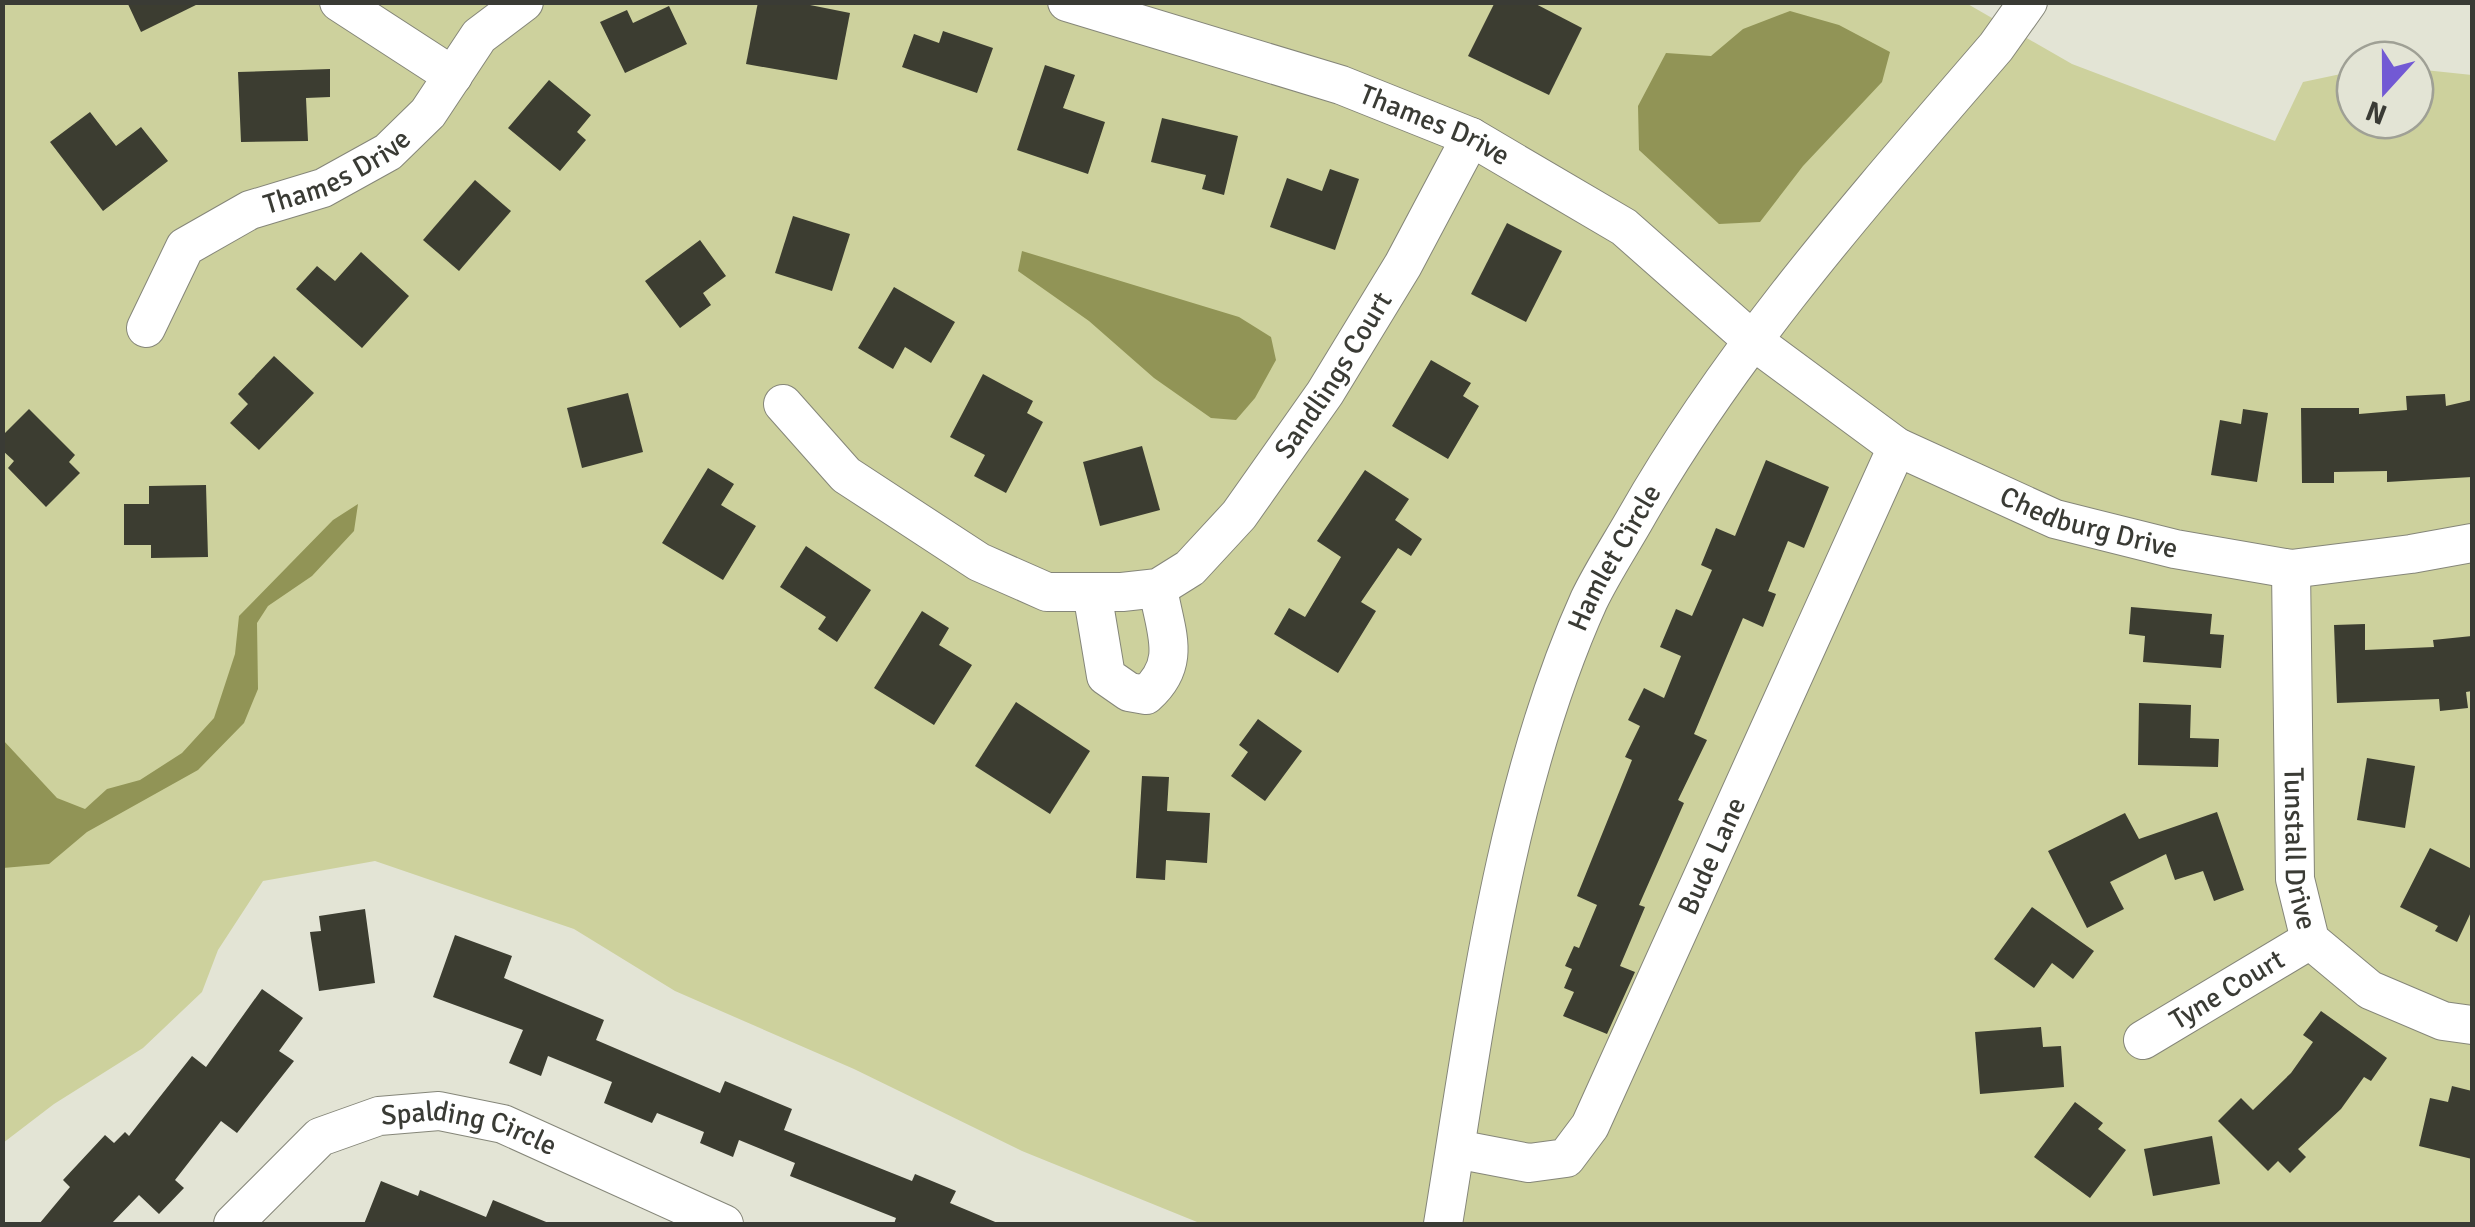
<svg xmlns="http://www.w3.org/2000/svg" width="2475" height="1227" font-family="Signika,sans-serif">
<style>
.green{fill:#cdd19d}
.water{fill:#919456}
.building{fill:#3c3d31}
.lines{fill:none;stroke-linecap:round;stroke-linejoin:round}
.minor-casing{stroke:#858679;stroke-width:40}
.minor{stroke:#fff;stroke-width:38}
.labels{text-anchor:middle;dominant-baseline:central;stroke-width:10;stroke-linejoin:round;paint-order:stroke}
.street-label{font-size:28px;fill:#3a3b35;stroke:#e3e4d5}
</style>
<rect width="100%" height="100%" fill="#e3e4d5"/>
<path class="green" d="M3,3H1966L2072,64L2275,141L2303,82L2355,71V120H2415V69L2472,75V1224H1202L1022,1151L854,1069L675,991L574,929L375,861L263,881L218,950L202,992L143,1048L54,1104L3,1143Z"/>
<g class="water">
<path d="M1790,11L1839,25L1890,52L1882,82L1803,166L1760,222L1719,224L1639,150L1638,106L1666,53L1711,56L1743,29Z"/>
<path d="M1022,251L1239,317L1271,337L1276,360L1255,398L1236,420L1211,418L1154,378L1089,321L1018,271Z"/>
<path d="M358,504L354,531L312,576L268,606L257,623L258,689L244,723L198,770L87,832L49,864L3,868V740L57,798L85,809L107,789L140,780L182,753L214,718L235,654L239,616L333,520Z"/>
</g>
<g class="building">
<path d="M127,2H202L141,32Z"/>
<path d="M758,2H795L850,13L837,80L746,64Z"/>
<path d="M1495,2H1532L1582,28L1549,95L1468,56Z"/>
<path d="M669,6L687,44L625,73L600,22L627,10L633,23Z"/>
<path d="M943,31L993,48L977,93L902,67L914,34L939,43Z"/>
<path d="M1045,65L1075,75L1063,108L1105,122L1088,174L1017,150Z"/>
<path d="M330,69V97L306,98L308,141L241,142L238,72Z"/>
<path d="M549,80L591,115L577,132L586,140L560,171L508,128Z"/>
<path d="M90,112L116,146L141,127L168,161L103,211L50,142Z"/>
<path d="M1162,118L1238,136L1224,195L1202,189L1206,175L1151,162Z"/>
<path d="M1330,169L1359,179L1335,250L1270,227L1287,178L1322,191Z"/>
<path d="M475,180L511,211L459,271L423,240Z"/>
<path d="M793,216L850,234L832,291L775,273Z"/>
<path d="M1507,223L1562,251L1526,322L1471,294Z"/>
<path d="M700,240L726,276L703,293L711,305L680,328L645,281Z"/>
<path d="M361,252L409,296L362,348L296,289L317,266L335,281Z"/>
<path d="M894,287L955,322L931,363L905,347L893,369L858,348Z"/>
<path d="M274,356L314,393L259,450L230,423L248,404L238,394Z"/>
<path d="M1431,360L1471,383L1463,396L1479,406L1448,459L1392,426Z"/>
<path d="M983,374L1033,401L1027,413L1043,422L1006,493L974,476L985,455L950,437Z"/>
<path d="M628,393L643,452L582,468L567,408Z"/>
<path d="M2445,394L2446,406L2472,400V477L2387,482V471L2334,472V483H2302L2301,408H2359V414L2407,410L2406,396Z"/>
<path d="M29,409L75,455L69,462L80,473L46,507L8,468L14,461L2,450V436Z"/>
<path d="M2243,409L2268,413L2257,482L2211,475L2220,420L2241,424Z"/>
<path d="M1142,446L1160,510L1100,526L1083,462Z"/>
<path d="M1766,460L1829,487L1804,548L1788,541L1768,591L1776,594L1763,627L1743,618L1694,734L1707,740L1678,800L1684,803L1639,905L1645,907L1620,966L1635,972L1607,1034L1563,1016L1574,992L1564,988L1572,969L1565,966L1574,946L1579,948L1597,905L1577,896L1632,760L1625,757L1640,726L1628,720L1644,688L1664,698L1681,656L1660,647L1676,609L1692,616L1712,570L1701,565L1716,528L1735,536Z"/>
<path d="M708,468L734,484L721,505L756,526L723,580L662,543Z"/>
<path d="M1365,470L1409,499L1395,520L1422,539L1411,556L1398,548L1361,602L1376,611L1338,673L1274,634L1289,608L1305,617L1341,557L1317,541Z"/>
<path d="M206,485L208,557L151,558V545H124V504H149V486Z"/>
<path d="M806,546L871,590L837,642L818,629L826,617L780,587Z"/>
<path d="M2131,607L2212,614L2210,634L2224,635L2221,668L2143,662L2145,636L2129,634Z"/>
<path d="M922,611L949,628L939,645L972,665L934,725L874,688Z"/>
<path d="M2365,624V650L2434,647L2433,640L2472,636V691L2466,692L2468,708L2440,711L2439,699L2337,703L2334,625Z"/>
<path d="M1016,702L1090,751L1050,814L975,766Z"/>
<path d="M2139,703L2191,705L2190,738L2219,739L2218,767L2138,765Z"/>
<path d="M1258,719L1302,751L1265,801L1231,776L1248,752L1239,745Z"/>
<path d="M2367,758L2415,766L2405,828L2357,820Z"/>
<path d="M1142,776L1169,777L1167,811L1210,813L1207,863L1166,860L1165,880L1136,878Z"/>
<path d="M2217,812L2244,890L2214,901L2203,871L2175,880L2166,854L2110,882L2124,909L2087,928L2048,851L2125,813L2139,839Z"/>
<path d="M2430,848L2472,869V910L2457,942L2435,931L2438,926L2400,907Z"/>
<path d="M2032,907L2094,951L2073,979L2052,963L2034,988L1994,959Z"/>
<path d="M365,909L375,983L319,991L310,932L321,931L319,916Z"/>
<path d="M455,935L512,956L504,978L604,1020L596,1040L720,1093L725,1081L792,1109L784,1130L912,1181L915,1174L956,1191L950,1203L1000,1224H894L896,1218L790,1176L795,1163L739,1140L733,1157L700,1143L704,1132L657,1113L652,1123L604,1103L612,1082L548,1056L541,1076L509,1063L523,1030L433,997Z"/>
<path d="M262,989L303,1018L279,1051L294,1061L237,1133L221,1121L175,1180L184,1188L159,1214L139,1195L111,1224H39L70,1187L63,1180L105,1135L114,1143L125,1132L129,1136L192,1056L206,1067Z"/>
<path d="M2321,1011L2387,1058L2371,1081L2364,1077L2341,1109L2298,1149L2306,1157L2290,1173L2278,1161L2268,1171L2218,1121L2241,1098L2253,1110L2291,1073L2313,1042L2303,1035Z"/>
<path d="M2041,1027L2043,1047L2061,1046L2064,1087L1980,1094L1975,1032Z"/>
<path d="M2452,1086L2472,1091V1159L2419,1146L2430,1098L2448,1102Z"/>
<path d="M2075,1102L2103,1123L2098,1129L2126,1150L2090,1198L2034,1157Z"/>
<path d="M2212,1136L2220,1184L2153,1196L2144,1149Z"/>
<path d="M381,1181L418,1196L420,1190L486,1217L493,1200L551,1224H364Z"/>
</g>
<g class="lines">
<g class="minor-casing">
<g id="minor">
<path d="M339,2L453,76"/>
<path id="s1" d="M1067,2L1341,85L1471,137L1624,227L1752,340L1897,447L2055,519L2175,549L2291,569L2411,554L2472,543"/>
<path id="s2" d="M146,328L185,247L250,210L323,188L388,152L428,113L479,36L524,2"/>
<path id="s3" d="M783,404L846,475L979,562L1047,592H1122L1158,588L1190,568L1239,515L1325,393L1403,265L1471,137"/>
<path id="s4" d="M2291,569L2295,879L2310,940L2370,990L2443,1021L2472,1025"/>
<path d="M1092,592L1106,676L1129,692L1146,695C1183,662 1165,632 1158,588"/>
<path id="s5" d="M2143,1040L2310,940"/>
<path id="s6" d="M1456,1149L1529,1163L1566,1158L1590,1126L1897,447"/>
<path id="s7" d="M233,1224L320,1137L379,1116L439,1111L503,1124L724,1224"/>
<path id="s8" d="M1443,1224C1476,1022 1504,788 1589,600C1602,573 1619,547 1634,521C1732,348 1866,198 1996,47L2028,2"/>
</g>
</g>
<use href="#minor" class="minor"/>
</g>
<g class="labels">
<g class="street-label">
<text stroke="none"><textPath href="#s1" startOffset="388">Thames Drive</textPath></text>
<text stroke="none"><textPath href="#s2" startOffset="260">Thames Drive</textPath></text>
<text stroke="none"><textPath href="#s3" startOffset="718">Sandlings Court</textPath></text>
<text stroke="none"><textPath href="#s1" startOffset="1162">Chedburg Drive</textPath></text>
<text stroke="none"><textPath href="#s8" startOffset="692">Hamlet Circle</textPath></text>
<text stroke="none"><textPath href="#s4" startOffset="280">Tunstall Drive</textPath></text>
<text stroke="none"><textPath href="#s6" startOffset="448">Bude Lane</textPath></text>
<text stroke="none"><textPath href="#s5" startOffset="98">Tyne Court</textPath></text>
<text stroke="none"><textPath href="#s7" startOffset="278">Spalding Circle</textPath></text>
</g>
</g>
<rect width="2475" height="1227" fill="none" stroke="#3a3b35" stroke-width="10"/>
<g transform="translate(2385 90) rotate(201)"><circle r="48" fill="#e3e4d5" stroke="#9fa095" stroke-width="2.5"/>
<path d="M0-8L18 38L0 25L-18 38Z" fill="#7259d4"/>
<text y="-15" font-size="28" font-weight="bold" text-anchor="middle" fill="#3a3b35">N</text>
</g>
</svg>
